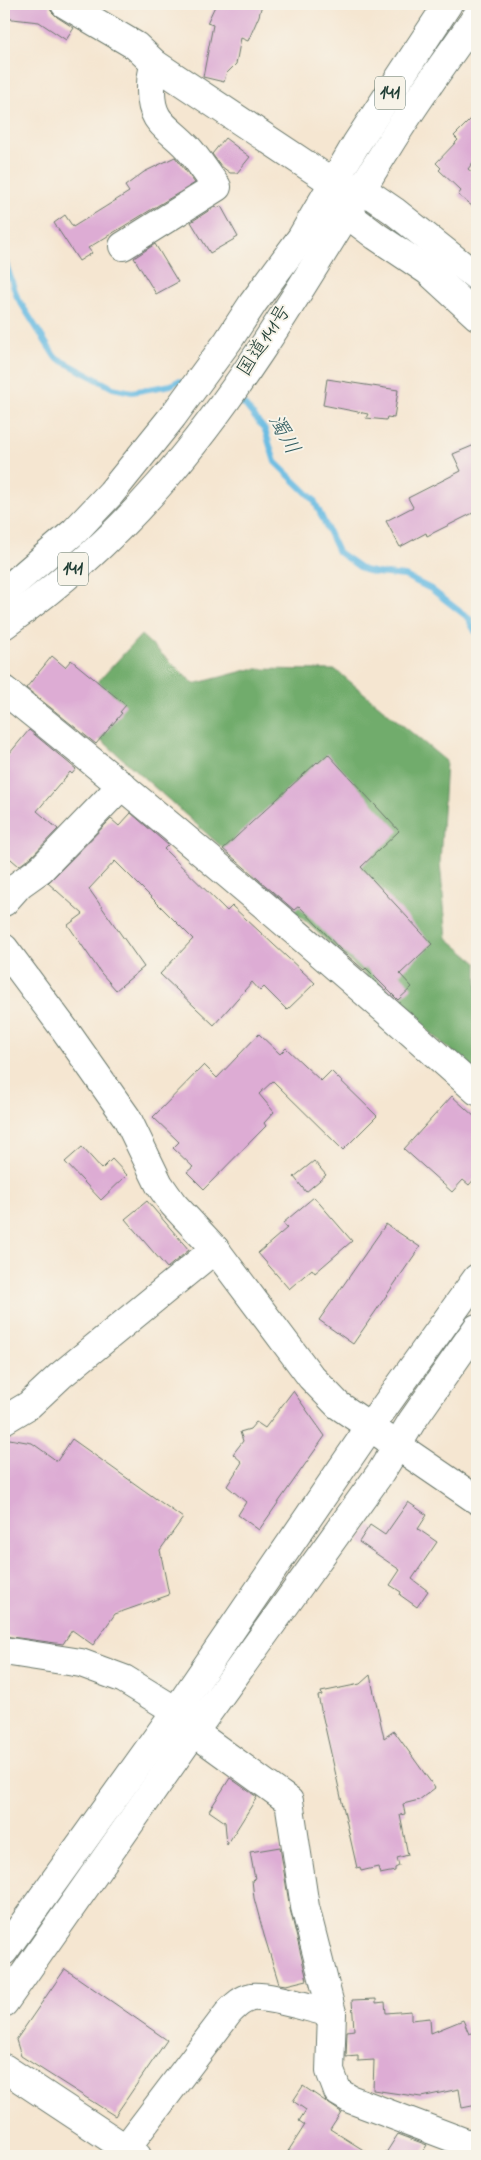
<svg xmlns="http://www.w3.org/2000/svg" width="481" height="2160" font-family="'Indie Flower','Klee One',sans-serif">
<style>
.forest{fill:#71ac6c;stroke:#487450}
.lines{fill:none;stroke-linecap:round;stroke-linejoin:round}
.stream{stroke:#65bae2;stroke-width:6}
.building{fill:#ddacd4}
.minor-casing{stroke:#6a786b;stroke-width:30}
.highway-casing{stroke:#6a786b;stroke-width:30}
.minor{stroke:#fff;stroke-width:28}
.highway{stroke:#fff;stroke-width:28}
.labels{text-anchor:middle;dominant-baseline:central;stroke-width:4;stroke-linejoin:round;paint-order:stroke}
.shield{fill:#f7f3e8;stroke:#60746a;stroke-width:1}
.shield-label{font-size:19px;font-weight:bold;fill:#1f3d34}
.street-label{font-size:20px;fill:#1f3d34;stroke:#f7f3e8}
.water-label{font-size:21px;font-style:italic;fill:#305c60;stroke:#f7f3e8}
</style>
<rect width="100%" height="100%" fill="#f7f3e8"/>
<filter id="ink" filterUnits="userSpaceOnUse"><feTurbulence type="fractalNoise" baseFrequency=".02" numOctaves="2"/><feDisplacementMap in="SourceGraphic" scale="10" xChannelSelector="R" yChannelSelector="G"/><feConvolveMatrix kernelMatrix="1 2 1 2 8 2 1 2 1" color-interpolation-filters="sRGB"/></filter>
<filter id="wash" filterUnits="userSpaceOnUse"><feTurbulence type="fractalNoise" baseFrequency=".0096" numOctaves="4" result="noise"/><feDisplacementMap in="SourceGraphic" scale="20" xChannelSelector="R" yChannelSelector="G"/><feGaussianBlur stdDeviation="1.12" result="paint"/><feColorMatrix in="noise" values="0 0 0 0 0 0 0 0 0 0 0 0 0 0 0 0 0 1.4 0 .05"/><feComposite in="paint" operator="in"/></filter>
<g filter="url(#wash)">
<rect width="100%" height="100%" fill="#f5e6d1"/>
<path class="forest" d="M141,635L194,684L251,669L336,670L446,761L440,863L447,938L477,963V1074L70,712Z"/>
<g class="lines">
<g class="stream">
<path d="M4,258L17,297L55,357L113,388L132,392L171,385L178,381L187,384"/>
<path d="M235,400L245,405L265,430L275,462L314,500L338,552L364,570L377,573L405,576L431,589L471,620L470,622L477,635"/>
</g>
</g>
<g id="blocks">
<g class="building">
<path d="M4,4H49L51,11L57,17L74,28L66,40L39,22L4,18Z"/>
<path d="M216,4H262L259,16L248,41L241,38L236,64L226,74L224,82L203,77L213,25L207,23Z"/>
<path d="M477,113V157L468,169L474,174L477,171V210L458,195L461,191L439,170L441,168L436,163L458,140L454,136Z"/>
<path d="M225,138L250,157L237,173H230L221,166L212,154Z"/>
<path d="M175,157L195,183L88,248L92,253L79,261L54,223L65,215L73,227L129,192L125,186L144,172Z"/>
<path d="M216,206L217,208L221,206L238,237L210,253L191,222Z"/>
<path d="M155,244L178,282L156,294L134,258Z"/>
<path d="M327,379L398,390L394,418L387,417L386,420L366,418L368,414L323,405Z"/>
<path d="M477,444V511L427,536L426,533L400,547L386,521L413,507L408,498L461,471L453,454Z"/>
<path d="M52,656L65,667L71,660L126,705L120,712L122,713L96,744L26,688Z"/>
<path d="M29,730L76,769L72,774L70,772L37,811L58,829L31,857L19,866L4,853V760Z"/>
<path d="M328,754L399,831L361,867L432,944L400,974L412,987L398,1000L366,968L364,970L341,950L299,906L294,910L223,849L317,762L318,763Z"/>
<path d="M131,813L168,845L164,849L227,911L232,906L315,983L287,1010L264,987L260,991L252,982L214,1025L160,974L193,939L115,861L89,889L144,967L116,990L101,973L68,925L83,914L48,883L111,819L119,826Z"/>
<path d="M259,1034L280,1054L286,1048L321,1081L331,1071L377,1116L343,1150L273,1081L259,1094L274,1112L264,1123L266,1126L204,1189L187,1172L193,1167L173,1148L179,1142L153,1117L204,1065L217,1078Z"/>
<path d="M452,1096L477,1119V1176L469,1185L463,1180L452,1192L404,1149Z"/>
<path d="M82,1147L102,1169L112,1159L127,1175L101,1200L65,1162Z"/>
<path d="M314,1161L326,1175L306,1192L294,1177Z"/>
<path d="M314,1197L352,1241L315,1273L312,1269L289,1289L258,1253L287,1228L283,1223Z"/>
<path d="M147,1201L189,1250L167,1268L125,1219Z"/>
<path d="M386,1224L420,1247L353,1344L319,1320Z"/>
<path d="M293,1391L325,1436L259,1530L238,1515L246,1502L227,1486L242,1462L233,1454L243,1441L240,1432L250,1429L256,1422L265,1428Z"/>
<path d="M4,1438L32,1443L57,1461L72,1439L183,1518L160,1550L169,1595L115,1614L93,1645L72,1630L63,1644L4,1636Z"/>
<path d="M408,1502L427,1515L418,1529L437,1542L412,1579L428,1591L417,1607L400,1595L401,1592L390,1585L400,1570L359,1542L370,1525L385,1535Z"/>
<path d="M370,1675L384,1738L394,1731L435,1788L419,1800L403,1804L405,1814L400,1815L408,1855L397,1858L399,1866L395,1868V1871L380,1874L378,1867L361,1871L360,1867L357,1868L318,1696L322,1695L321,1692L360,1684Z"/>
<path d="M230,1778L257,1797L227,1845L225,1822L209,1811Z"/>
<path d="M280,1847L290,1909L307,1980L286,1985L279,1984L264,1935L254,1898L252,1880L255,1879L250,1852Z"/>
<path d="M65,1969L167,2040L115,2116L21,2056L16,2040Z"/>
<path d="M376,1999V2003L385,2002L386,2013L411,2011V2020L430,2018L431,2033L463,2020L469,2034L477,2030V2105L462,2108L459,2089L421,2097L373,2090L374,2060L358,2061V2056L346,2057L347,2031L354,2030L352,2000Z"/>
<path d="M303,2086L341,2112L330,2129L373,2156H285L305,2125L299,2121L306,2110L293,2101Z"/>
<path d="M398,2134L427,2145L420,2156H384Z"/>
</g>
</g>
</g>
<g filter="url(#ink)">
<use href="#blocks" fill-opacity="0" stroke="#6a786b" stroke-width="1"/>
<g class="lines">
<g class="minor-casing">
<g id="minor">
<path d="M65,4L136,46L155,64L335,184L362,189L394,211L477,277"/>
<path d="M338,192L347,214L376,236L428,271L477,316"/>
<path d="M123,246L217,187C207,174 198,159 187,147C167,126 151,123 151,91C151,81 151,74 155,64"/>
<path d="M4,690C165,819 323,953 477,1091"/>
<path d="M4,902L20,884L41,869L122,785"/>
<path d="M4,948L65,1030L127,1118L159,1184L173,1204L215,1249L311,1377L338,1405L477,1500"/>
<path d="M4,1420L29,1405L60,1376L215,1249"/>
<path d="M4,1651L81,1663L124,1679L176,1711"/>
<path d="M194,1732L289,1801L305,1907L332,2013L330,2071L338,2092L350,2099L477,2147"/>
<path d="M4,1951L176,1711L370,1427L477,1278"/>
<path d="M4,2003L194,1732L381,1472L412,1421L477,1328"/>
<path d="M4,2068L137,2156"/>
<path d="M120,2156L229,2012C236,2005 242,1999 252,1997C270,1995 312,2009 332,2013"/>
</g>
</g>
<g class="highway-casing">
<g id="highway">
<path d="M4,592L75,531L111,493L173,416L228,341L253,303L301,238L356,144L448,4"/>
<path d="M4,625C60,585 115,536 160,484C249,382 316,262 387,148C415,102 447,59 477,16"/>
</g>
</g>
<use href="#minor" class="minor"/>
<use href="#highway" class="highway"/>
</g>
</g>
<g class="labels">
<g class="shield">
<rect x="375" y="76.5" width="30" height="33" rx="4"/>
<rect x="58" y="552.5" width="30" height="33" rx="4"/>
</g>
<g class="shield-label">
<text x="390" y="93">141</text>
<text x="73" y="569">141</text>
</g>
<g class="street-label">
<text transform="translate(265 341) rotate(-57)">国道141号</text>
</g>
<g class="water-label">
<text transform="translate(283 435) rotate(61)">濁川</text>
</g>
</g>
<rect width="481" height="2160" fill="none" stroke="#f7f3e8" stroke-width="20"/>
</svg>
